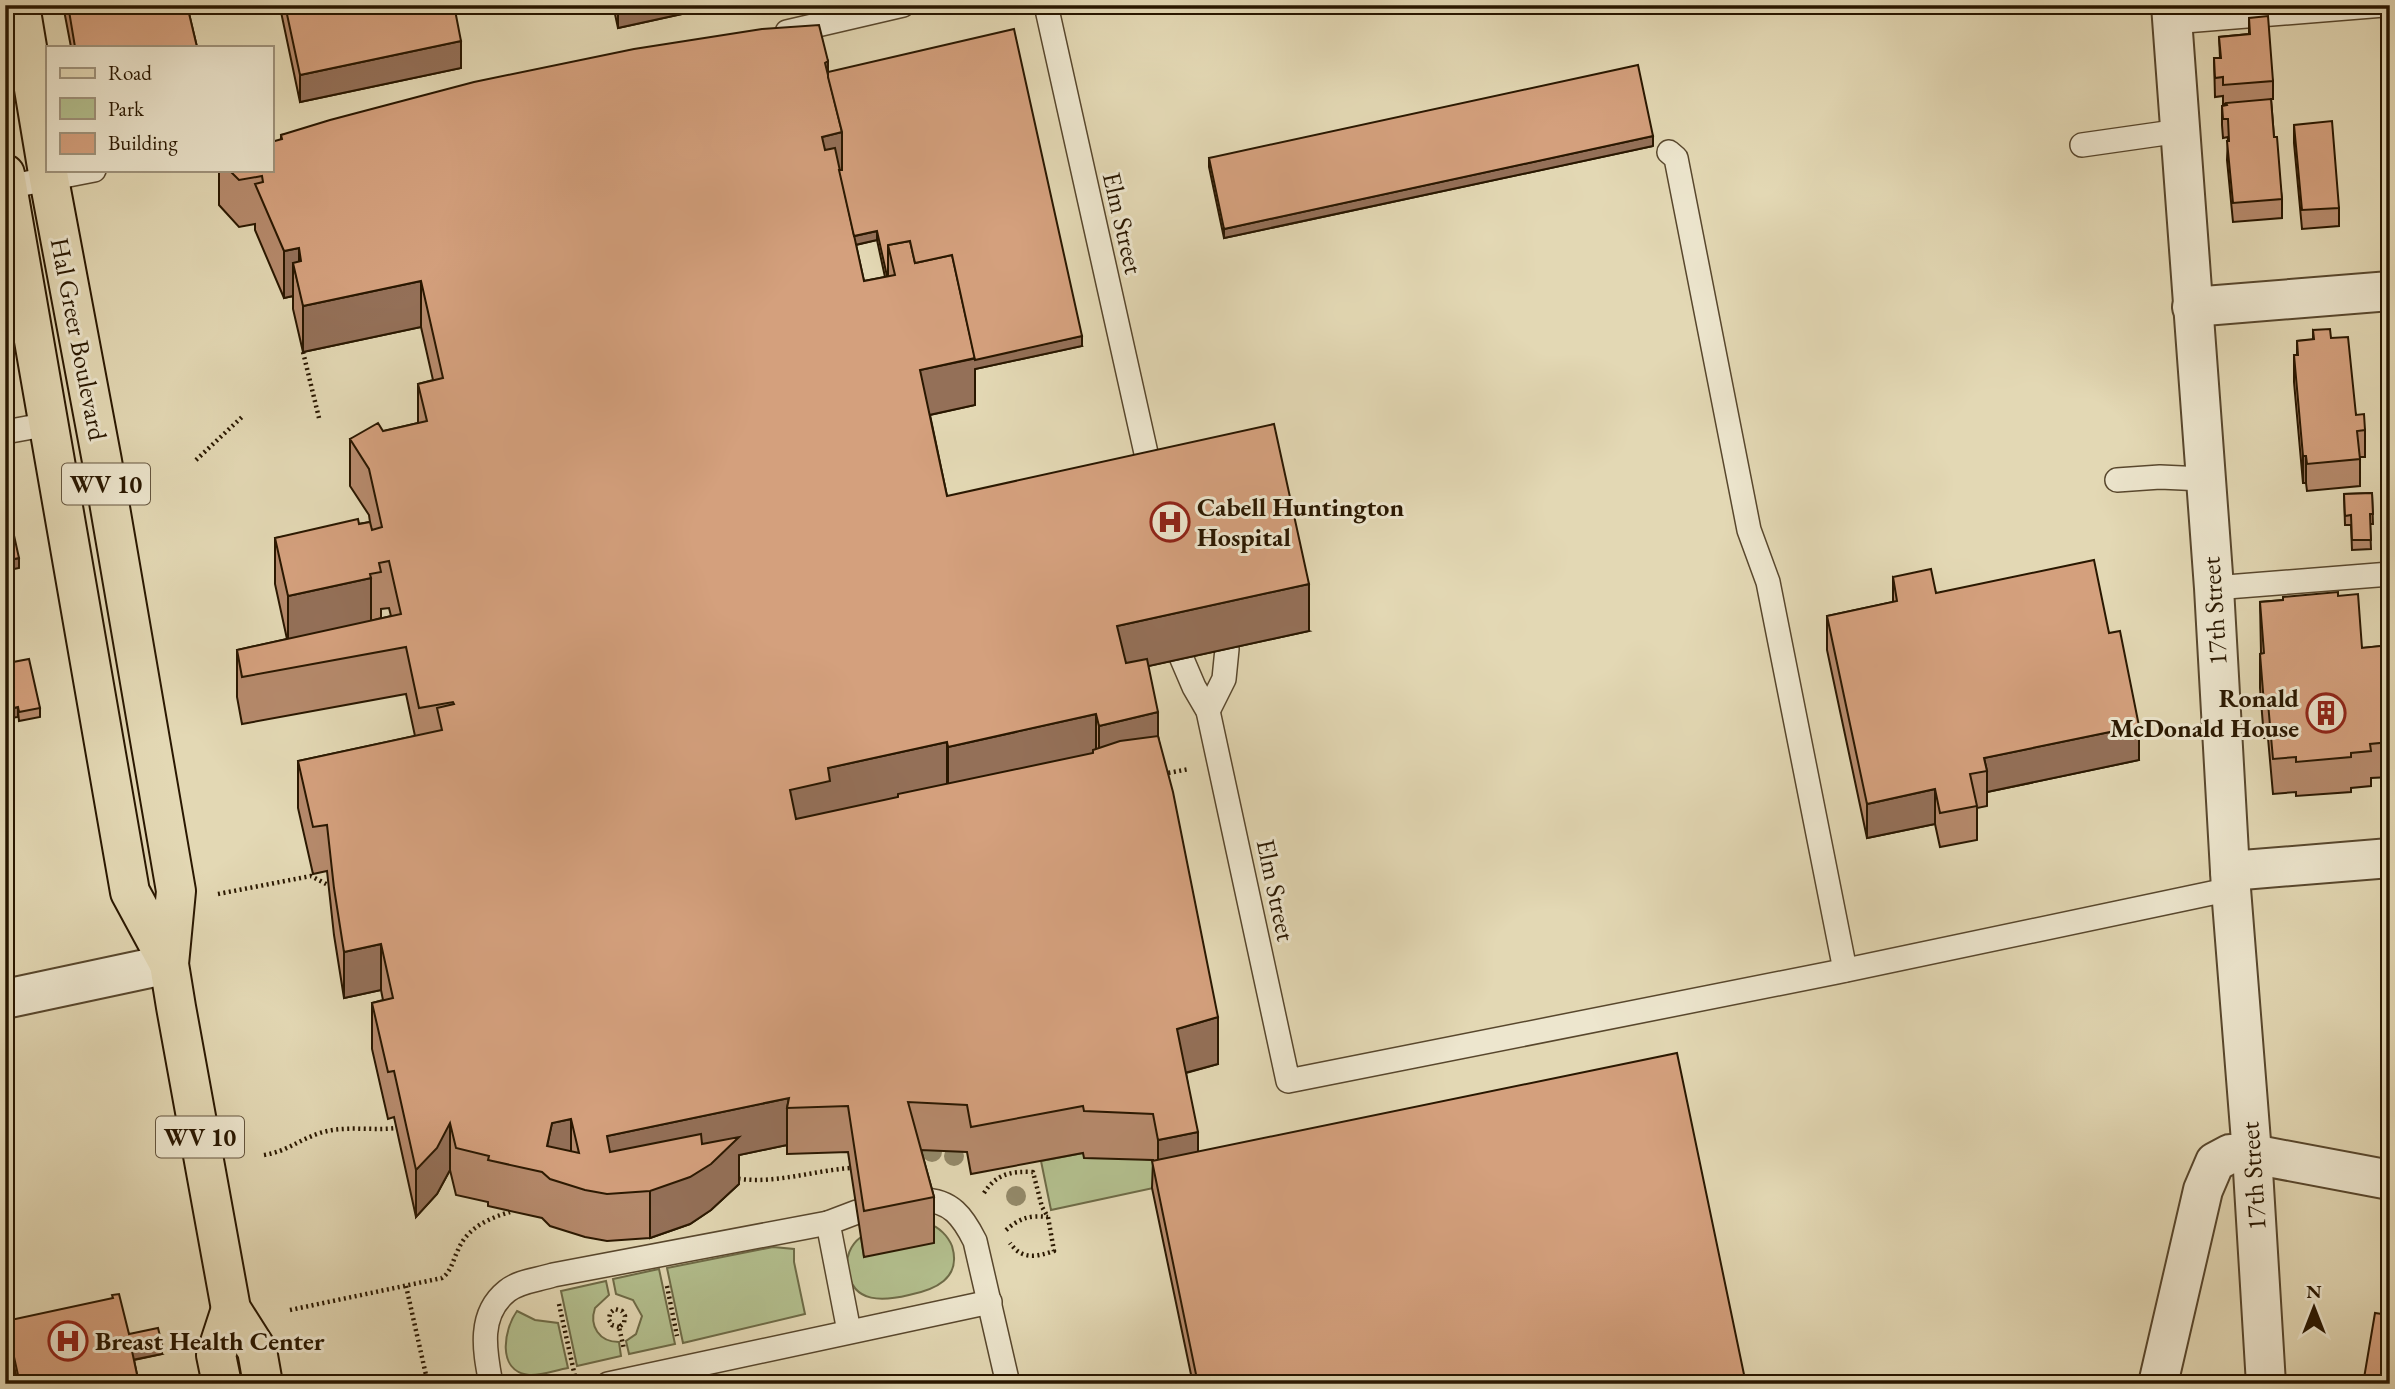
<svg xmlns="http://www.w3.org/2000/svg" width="2395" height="1389" font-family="'EB Garamond',serif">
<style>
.green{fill:#b3bf8e;stroke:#6e6b47;stroke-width:2}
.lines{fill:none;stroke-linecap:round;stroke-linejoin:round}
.lane-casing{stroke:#58472d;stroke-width:26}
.street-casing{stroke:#58472d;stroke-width:42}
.primary-casing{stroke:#291700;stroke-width:42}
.path{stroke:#291700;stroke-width:4.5;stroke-dasharray:2 3.5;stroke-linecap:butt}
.lane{stroke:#ede6ce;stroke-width:23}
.street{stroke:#ede6ce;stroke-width:38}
.primary{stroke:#e3d8b4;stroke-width:38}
.tree{fill:#938969}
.wall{fill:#b68a6c;stroke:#291700;stroke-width:2;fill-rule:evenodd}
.shaded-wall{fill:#947058;stroke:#291700;stroke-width:2}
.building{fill:#d4a07d;stroke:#291700;stroke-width:2;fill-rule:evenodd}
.labels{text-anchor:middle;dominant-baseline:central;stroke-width:6;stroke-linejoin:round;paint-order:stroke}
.shield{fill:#ede6ce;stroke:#64553e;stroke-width:2}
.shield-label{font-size:24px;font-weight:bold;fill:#291700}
.street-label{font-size:26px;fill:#291700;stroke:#ede6ce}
.poi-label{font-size:26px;font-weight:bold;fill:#291700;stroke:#ede6ce;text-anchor:start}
</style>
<rect width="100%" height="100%" fill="#e3d8b4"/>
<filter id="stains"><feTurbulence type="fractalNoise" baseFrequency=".00286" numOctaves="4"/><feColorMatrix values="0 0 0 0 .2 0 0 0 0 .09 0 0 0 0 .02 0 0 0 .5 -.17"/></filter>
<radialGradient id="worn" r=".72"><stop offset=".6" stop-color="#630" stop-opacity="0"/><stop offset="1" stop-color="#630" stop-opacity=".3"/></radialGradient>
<g class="green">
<path d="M1083,1153L1153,1160L1158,1187L1051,1210L1041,1161Z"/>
<path d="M929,1224C939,1227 948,1236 952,1246C962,1279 934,1290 909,1295C884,1301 853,1304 848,1271C845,1258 850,1245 861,1237L864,1257Z"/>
<path d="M773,1247L794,1249V1262L805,1314L683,1343L667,1268Z"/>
<path d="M659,1269L675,1344L629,1354L626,1341L636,1334L642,1316L633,1300L616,1294L613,1279Z"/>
<path d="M606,1281L609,1295L595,1308C589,1326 599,1342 619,1342L621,1356L577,1366L561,1291Z"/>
<path d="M517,1311L535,1320L558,1323L568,1368C556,1370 541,1376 529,1375C496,1371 504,1329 517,1311Z"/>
</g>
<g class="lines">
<g class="lane-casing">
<g id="lane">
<path d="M1046,5L1146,453V481"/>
<path d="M2172,22L2384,5"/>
<path d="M787,32L903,5"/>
<path d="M2082,145L2180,131"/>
<path d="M1669,152L1676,158L1749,530L1768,582L1845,970"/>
<path d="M7,187L94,170"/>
<path d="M5,432L49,424"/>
<path d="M2117,480L2160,477L2204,479"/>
<path d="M2214,588L2390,574"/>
<path d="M1182,659L1194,687L1208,711L1288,1081L1837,972L2231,889"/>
<path d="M1208,711L1224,679L1227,649"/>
<path d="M922,1200C951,1200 963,1217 975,1241L1008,1384"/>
<path d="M849,1331L828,1223L857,1212"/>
<path d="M491,1384C485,1352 477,1315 507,1291C519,1281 538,1280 553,1275L828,1223"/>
<path d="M608,1384L990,1302"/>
</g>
</g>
<g class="street-casing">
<g id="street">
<path d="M2171,5L2214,588L2231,889L2252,1154L2266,1384"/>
<path d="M2192,307L2390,291"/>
<path d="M2230,871L2390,858"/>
<path d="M5,999L169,964"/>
<path d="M2158,1384L2203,1190L2215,1162L2230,1154H2252L2390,1180"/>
</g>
</g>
<g class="primary-casing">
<g id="primary">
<path d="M20,5L49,179L102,461L176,891L169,964L176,1007L231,1309L257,1350L263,1384"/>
<path d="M5,174L130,892L169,964"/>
<path d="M222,1384L216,1355L231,1309"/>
</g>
</g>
<g class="path">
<path d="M303,352L319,418"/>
<path d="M196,460L242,417"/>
<path d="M1163,774L1189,769"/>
<path d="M218,894L311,876L328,885"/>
<path d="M264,1155C288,1151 298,1140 320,1133C345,1125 371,1131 396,1128"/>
<path d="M733,1178C773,1185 811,1171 850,1168"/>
<path d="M984,1193C996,1174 1011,1171 1033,1172L1042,1207L1048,1217L1054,1251C1036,1257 1022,1260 1010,1243"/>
<path d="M1006,1230C1020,1218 1029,1215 1048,1217"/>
<path d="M406,1286L428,1384"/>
<path d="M667,1286L677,1336"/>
<path d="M559,1304L576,1381"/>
<path d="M290,1310L442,1278C451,1272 453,1260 458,1250C467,1228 489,1218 510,1212"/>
<path d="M619,1327L612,1325L609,1320L610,1313L615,1309L622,1311L625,1316L624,1323L619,1327L624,1349"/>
</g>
<use href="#lane" class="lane"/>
<use href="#street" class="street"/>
<use href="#primary" class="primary"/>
</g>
<g class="tree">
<circle cx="932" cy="1152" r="10"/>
<circle cx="954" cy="1156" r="10"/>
<circle cx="1016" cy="1196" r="10"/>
</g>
<g class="wall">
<path d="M63,5H187L197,47H71Z"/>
<path d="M281,5H454L461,68L300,102L281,12Z"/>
<path d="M613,5H723L618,28Z"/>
<path d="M2249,18L2273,81V99H2271L2274,137L2282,199V218L2233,222L2227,160L2228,137L2223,138L2222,125V106L2226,105V104H2223V96L2215,97L2214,58H2220L2219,37L2249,34Z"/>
<path d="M828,72L1082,346L975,369V405L930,415L947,496L1309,631L1148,666L1158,736L1218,1064L1186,1073L1198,1152L1746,1384H1193L1152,1188L1153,1160L1084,1158L1083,1153L971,1174L967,1152L921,1150L934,1197V1243L864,1257L848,1152L787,1154V1145L739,1155V1184L711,1210L690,1224L650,1238L607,1241L585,1237L550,1226L542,1218L488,1206V1202L456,1195L450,1170L437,1194L416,1217L394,1117L388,1119L372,1049V1003L383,1000L381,990L344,998L334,935L327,871L313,874L298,808V761L415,736L406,694L242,724L237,697V650L287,639L275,584V538L370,522L369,515L350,486V439L418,423V384L433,380L421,327L303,352L293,309V296L284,298L255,230V224L239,227L219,205V170H271L281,139V135ZM877,240L885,277L864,281L856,245ZM389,608L391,616L371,621L381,618V609Z"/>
<path d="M2294,125L2339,208V226L2302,229L2294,143Z"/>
<path d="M1653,146L1224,238L1209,167V158Z"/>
<path d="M2313,330L2331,338L2356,415L2365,430V457H2360V486L2307,491L2306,483H2303L2294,382V355H2297V341L2313,340Z"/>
<path d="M2372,493L2373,524H2370L2371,549L2352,550L2351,525H2345L2344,494Z"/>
<path d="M1893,577L1936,593L2109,633L2139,760L1987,792V806L1977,808V840L1940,847L1935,824L1867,838L1827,650V616L1893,602Z"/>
<path d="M2338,596L2362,648L2390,645V777L2371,778V786L2351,788V792L2296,796V792L2273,794L2268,738H2264L2260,688V654L2261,653L2260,602Z"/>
<path d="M13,662L40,708V717L19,721Z"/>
<path d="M6,1321L129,1334L162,1354L134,1360L139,1384H18L6,1331Z"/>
</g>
<g class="shaded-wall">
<path d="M618,5H723L618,28Z"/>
<path d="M461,41V68L300,102V75Z"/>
<path d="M828,61V108L825,63Z"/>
<path d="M842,132V179L824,183L822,137Z"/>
<path d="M1653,136V146L1224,238V229Z"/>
<path d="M877,231V240L846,247V238Z"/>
<path d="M299,248V287L293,263V296L284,298V251Z"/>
<path d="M421,281V327L303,352V306Z"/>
<path d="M1082,336V346L975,369V405L920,417V370Z"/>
<rect x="2303" y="456" width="3" height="27"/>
<path d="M19,558V568L5,571V561Z"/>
<path d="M371,578V624L288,643V596Z"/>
<path d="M1309,584V631L1117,673V626Z"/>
<path d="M18,707V717L5,719V710Z"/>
<path d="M1158,712V759L1099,772V726Z"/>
<path d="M1096,714V761L948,794V747Z"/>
<path d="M2139,726V760L1987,792V771L1984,758Z"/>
<path d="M947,742V789L898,800L790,837V790L828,768Z"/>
<path d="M1935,789V824L1867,838V804Z"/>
<path d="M381,944V990L344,998V952Z"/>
<path d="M1218,1017V1064L1177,1075V1029Z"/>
<path d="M789,1098L787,1108V1145L739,1155V1184L711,1210L690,1224L650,1238V1191L607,1183V1136Z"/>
<path d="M571,1119V1166L547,1146L552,1123Z"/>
<path d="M450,1123V1170L437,1194L416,1217V1170Z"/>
<path d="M1198,1132V1178L1158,1187V1140Z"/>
<path d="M162,1344V1354L132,1360V1351Z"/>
</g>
<g class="building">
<path d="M68,5H187L197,47H75Z"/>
<path d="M285,5H454L461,41L300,75Z"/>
<path d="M2268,16L2273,81L2223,85V77L2215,78L2214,58H2221L2219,37L2250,34L2249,18Z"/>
<path d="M819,25L828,61L825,63L842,132L822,137L825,150L835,148L864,281L895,275L888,245L910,241L915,263L952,255L975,358L920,370L947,496L1274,424L1309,584L1117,626L1126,663L1147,659L1158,712L1099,726L1096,714L948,747L947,742L828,768L830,781L790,790L796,819L898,797V794L1093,753V750L1120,741L1158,736L1173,792L1218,1017L1177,1029L1198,1132L1158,1140L1153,1114L1084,1111L1083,1106L971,1127L967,1105L908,1102L934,1197L864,1211L848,1106L787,1108L789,1098L607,1136L610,1152L701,1134L702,1144L739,1137L711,1164L690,1177L650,1191L607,1194L585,1190L550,1179L542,1172L488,1160L489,1156L456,1148L450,1123L437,1148L416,1170L394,1071L388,1072L372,1003L393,998L381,944L344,952L334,888L327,825L313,827L298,761L442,730L437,708L454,704L453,702L419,708L406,647L242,677L237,650L401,614L389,561L379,563L381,572L370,574L371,578L288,596L275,538L358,519L359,524L370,522L372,530L382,527L369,469L350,439L378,423L383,431L427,421L418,384L443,378L421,281L303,306L293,263L301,261L299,248L284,251L255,184L263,182L262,176L239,180L229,170H271V142L282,139L281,135L330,120L474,82L634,49L762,29ZM571,1119L579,1153L547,1146L552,1123Z"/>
<path d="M1014,29L1082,336L975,360L952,255L915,263L910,241L888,245V276H887L877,231L854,236L839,170H842V132L828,77V72Z"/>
<path d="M1638,65L1653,136L1224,229L1209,158Z"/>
<path d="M2271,99L2274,137H2277L2282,199L2233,203L2227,141H2229L2228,119H2223L2222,106L2227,105L2226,103Z"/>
<path d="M2332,121L2339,208L2302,210L2294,125Z"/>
<path d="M2330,329L2331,338L2348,337L2356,415L2364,414L2365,430L2357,431L2360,459L2307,464L2306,456H2303L2294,355H2298L2297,341L2314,339L2313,330Z"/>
<path d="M2372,493L2373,514H2370L2371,540H2352L2351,515L2345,516L2344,494Z"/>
<path d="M5,495L19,558L5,561Z"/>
<path d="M2094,560L2109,633L2120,631L2139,726L1984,758L1987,771L1970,774L1977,806L1940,813L1935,789L1867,804L1827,616L1897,601L1893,577L1931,569L1936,593Z"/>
<path d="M2338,592V596L2358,594L2362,648L2390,645V742L2370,744L2371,751L2351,753V757L2296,762V757L2273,759L2268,703L2264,704L2260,654L2264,653L2260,602L2283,600V597Z"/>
<path d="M13,659V662L29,659L40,708L19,712L18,707L5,710V660Z"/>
<path d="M1677,1053L1746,1384H1198L1152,1161Z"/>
<path d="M119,1294L129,1334L158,1328L162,1344L132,1351L139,1384H20L6,1321L113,1298L112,1295Z"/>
<path d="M2390,1308V1384H2363L2375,1313L2388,1315Z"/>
</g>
<defs>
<g id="hospital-ring" transform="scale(2.0125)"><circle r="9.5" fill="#ede6ce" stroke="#8f2418" stroke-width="1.5"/><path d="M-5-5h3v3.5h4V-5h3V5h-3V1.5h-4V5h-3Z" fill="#8f2418"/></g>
<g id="building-ring" transform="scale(2.0125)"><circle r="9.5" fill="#ede6ce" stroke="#8f2418" stroke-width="1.5"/><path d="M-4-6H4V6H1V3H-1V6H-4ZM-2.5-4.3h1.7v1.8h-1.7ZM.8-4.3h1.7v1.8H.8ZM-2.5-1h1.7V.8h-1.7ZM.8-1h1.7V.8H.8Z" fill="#8f2418"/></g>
</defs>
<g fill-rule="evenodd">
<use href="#hospital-ring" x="1170" y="522"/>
<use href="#building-ring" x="2326" y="713"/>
<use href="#hospital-ring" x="68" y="1341"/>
</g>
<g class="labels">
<g class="shield">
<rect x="62" y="463.5" width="88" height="41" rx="5"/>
<rect x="156" y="1116.5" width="88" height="41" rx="5"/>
</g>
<g class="shield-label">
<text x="106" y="484">WV 10</text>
<text x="200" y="1137">WV 10</text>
</g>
<g class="street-label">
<text transform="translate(1123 223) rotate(77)">Elm Street</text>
<text transform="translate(79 339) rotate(79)">Hal Greer Boulevard</text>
<text transform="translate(2214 611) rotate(-94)">17th Street</text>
<text transform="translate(1276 890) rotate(78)">Elm Street</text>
<text transform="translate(2253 1176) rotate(-94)">17th Street</text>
</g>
<g class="poi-label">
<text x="1197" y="507">Cabell Huntington<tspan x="1197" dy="30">Hospital</tspan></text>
<text x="2299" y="698" text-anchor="end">Ronald<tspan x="2299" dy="30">McDonald House</tspan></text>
<text x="95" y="1341">Breast Health Center</text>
</g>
</g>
<rect width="2395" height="1389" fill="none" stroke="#e3d8b4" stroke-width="28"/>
<rect x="7" y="7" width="2381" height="1375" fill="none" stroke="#291700" stroke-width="3.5"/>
<rect x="14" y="14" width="2367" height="1361" fill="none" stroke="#291700" stroke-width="2"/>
<rect x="46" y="46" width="228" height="126" fill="#ede6ce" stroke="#9f937c" stroke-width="2"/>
<rect x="60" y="68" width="35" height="10" fill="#e3d8b4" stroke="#9f937c" stroke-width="2"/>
<text x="108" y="80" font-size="21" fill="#291700">Road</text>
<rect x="60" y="98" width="35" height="21" fill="#b3bf8e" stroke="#9f937c" stroke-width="2"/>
<text x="108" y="116" font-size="21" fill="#291700">Park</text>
<rect x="60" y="133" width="35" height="21" fill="#d4a07d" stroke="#9f937c" stroke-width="2"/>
<text x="108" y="150" font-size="21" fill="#291700">Building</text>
<g transform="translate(2314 1308)" stroke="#ede6ce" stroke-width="5" paint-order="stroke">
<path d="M0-5L12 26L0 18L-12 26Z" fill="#291700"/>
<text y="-10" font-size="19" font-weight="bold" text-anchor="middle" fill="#291700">N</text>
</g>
<rect width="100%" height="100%" filter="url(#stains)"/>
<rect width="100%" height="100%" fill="url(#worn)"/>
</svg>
